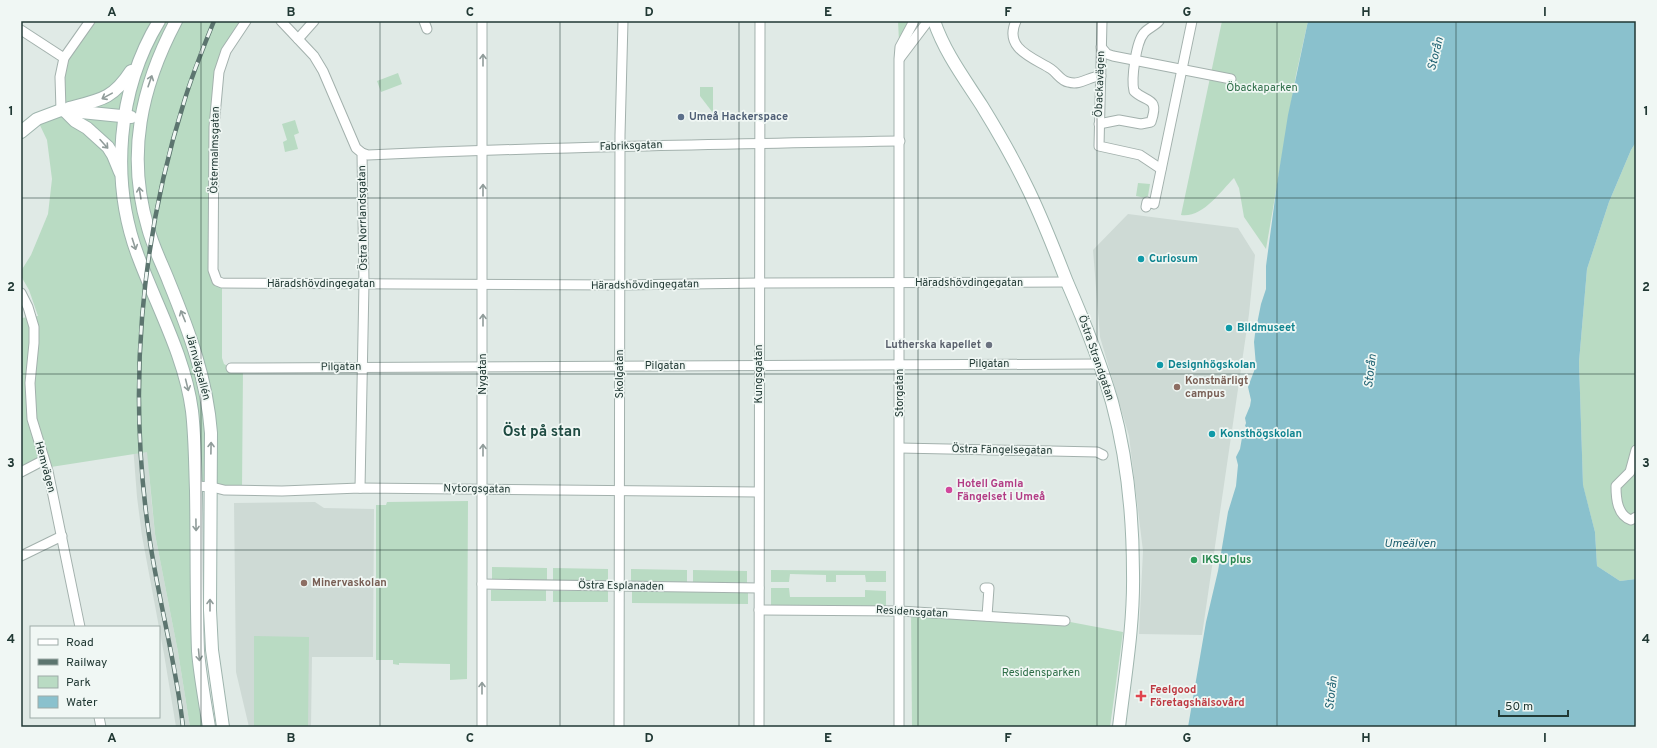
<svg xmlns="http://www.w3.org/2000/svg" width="1657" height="748" font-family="Overpass,sans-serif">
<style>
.built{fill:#cedad5}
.green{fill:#b9dbc3}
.water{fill:#8ac1cd}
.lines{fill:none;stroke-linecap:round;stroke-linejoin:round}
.street-casing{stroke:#a3b1ad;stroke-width:11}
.secondary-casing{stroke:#9fb5ae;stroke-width:14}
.street{stroke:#fff;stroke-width:9}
.secondary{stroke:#fff;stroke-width:12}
.rail-casing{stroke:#5c756f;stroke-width:4.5}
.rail{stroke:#f0f7f4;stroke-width:3;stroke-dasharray:9;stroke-linecap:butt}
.oneway{stroke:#909c9a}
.grid{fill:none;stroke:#213934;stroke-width:1;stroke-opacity:0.55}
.service-dot{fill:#5c6f8a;stroke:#f0f7f4;stroke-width:1.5}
.culture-dot{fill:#0f9aa8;stroke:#f0f7f4;stroke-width:1.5}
.worship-dot{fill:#6b7280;stroke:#f0f7f4;stroke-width:1.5}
.education-dot{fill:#8d6e63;stroke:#f0f7f4;stroke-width:1.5}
.hotel-dot{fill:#d1479c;stroke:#f0f7f4;stroke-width:1.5}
.leisure-dot{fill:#2e9e5b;stroke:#f0f7f4;stroke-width:1.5}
.health-dot{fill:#e0444e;stroke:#f0f7f4;stroke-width:1.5}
.labels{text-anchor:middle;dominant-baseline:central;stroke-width:3.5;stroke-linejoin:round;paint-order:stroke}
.street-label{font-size:11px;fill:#213934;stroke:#f0f7f4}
.park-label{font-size:11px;fill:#2e6e48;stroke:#f0f7f4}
.service-label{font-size:11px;font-weight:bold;fill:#4e5e75;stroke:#f0f7f4;text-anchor:start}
.culture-label{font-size:11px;font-weight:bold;fill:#0d838f;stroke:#f0f7f4;text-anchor:start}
.worship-label{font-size:11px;font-weight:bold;fill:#5b616d;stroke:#f0f7f4;text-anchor:end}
.education-label{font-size:11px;font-weight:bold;fill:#785e54;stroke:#f0f7f4;text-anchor:start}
.hotel-label{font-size:11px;font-weight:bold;fill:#b23c85;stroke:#f0f7f4;text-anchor:start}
.leisure-label{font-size:11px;font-weight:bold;fill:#27864d;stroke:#f0f7f4;text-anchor:start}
.health-label{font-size:11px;font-weight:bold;fill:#be3a42;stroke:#f0f7f4;text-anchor:start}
.water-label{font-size:12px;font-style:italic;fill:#1f6272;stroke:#f0f7f4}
.district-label{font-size:15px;font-weight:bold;fill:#1e4a41;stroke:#f0f7f4}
.neatline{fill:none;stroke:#213934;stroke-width:1.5}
.grid-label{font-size:13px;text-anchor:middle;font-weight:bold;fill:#213934}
</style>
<rect width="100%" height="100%" fill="#e0eae6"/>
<g class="built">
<path d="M1128,214L1238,228L1255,255L1249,314L1202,635L1139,634L1143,551L1129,436L1100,337L1093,250Z"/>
<path d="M142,258L149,471L151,496L155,534L178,652L190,727H176L164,654L142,536L137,497L132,432Z"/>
<path d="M315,502L324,508L374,509L373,657H312L311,727H249L236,672L234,503Z"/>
</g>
<g class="green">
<path d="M90,21H246L219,72L213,270L222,283V358L224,364L231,368H243L242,490L196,486L198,611L209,727H190L178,652L155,534L147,452L51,467L47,455L21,467V318L38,316L29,290L21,276V271L31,255L48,214L52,179L47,140L37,119L61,110L64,58Z"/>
<path d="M898,21H910L899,41Z"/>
<path d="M1222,21H1308L1296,75L1266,249L1244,217L1239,188L1234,178C1220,192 1203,218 1181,215Z"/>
<path d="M398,73L402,84L381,92L377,81Z"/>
<path d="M700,87H713V113L700,96Z"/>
<path d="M295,120L299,133L294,135L298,149L285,152L283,142L287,140L282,124Z"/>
<path d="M1636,142V579L1620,581L1597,566L1595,532L1583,486L1579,362L1587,269L1609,202L1631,150Z"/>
<path d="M1138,183L1150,184L1148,196L1145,198L1136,196Z"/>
<path d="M468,501L467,679L450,680V664L399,663V665L393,664V660H376V505H386L387,502Z"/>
<path d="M492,567L547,568V580L492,579Z"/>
<path d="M553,568L608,569V581L553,580Z"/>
<path d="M631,569L687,570V582L631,581Z"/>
<path d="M693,570L747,571V583L693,582Z"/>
<path d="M771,570L886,571V582H866L865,575H836V582H826V575L790,574L789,582H771Z"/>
<path d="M771,588H789L790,597H865V590L886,591V608L771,607Z"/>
<rect x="491" y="590" width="55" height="11"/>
<rect x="553" y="591" width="55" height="11"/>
<path d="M632,591L748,592V604L632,603Z"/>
<path d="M911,612L1065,621L1123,632L1110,727H912Z"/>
<path d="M254,636L309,637L308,727H254Z"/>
</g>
<path class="water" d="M1308,21H1636V142L1631,150L1609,202L1587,269L1579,362L1583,485L1595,532L1597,566L1620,581L1636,579V727H1188L1206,622L1218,571L1228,512L1236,486L1238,465L1236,457L1240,449L1243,432L1247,428L1245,426L1246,423L1245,418L1250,406L1251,400L1248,387L1256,366L1254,342L1255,334L1261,304L1266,289V266L1277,184L1288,115Z"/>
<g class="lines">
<g class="street-casing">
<g id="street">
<path d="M246,21L226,51L219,72L214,127L213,270L217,281L222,283L620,285L760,283L1067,282"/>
<path d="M281,21L314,56L323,71L356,148L362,153L364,283L360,488"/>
<path d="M424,21L427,29"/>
<path d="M1016,21C1003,49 1034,58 1051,69C1057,73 1061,81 1068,82C1081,86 1089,76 1101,76"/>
<path d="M1102,21L1099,146L1140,155L1161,169"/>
<path d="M21,30L64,58"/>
<path d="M298,39L314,21"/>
<path d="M1101,47L1107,54L1113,56L1231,79"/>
<path d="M900,58L928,21"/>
<path d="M61,110L60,77L64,58L90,21"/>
<path d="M1099,124L1119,120L1141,124L1151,122C1160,96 1146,103 1134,91C1131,79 1136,42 1144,33C1148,28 1155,26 1159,21"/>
<path d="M362,153L368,155C545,147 723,144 900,141"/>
<path d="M1146,207L1147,202L1154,204L1192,21"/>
<path d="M21,293L28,307L34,327V343L30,383L32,419L48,471L80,627"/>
<path d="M231,368L1099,364"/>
<path d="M900,448L1097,452L1103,455"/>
<path d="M1636,450L1630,472L1616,486C1616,498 1617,515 1631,520L1636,517"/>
<path d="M21,472L44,460"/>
<path d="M196,486L212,487L224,490L282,491L360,488L758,492"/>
<path d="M21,556L62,536"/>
<path d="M482,584L759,588"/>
<path d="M985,588H989L987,616"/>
<path d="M759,610L900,611L1065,621"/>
<path d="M99,717L101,727"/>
<path d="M482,727V21"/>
<path d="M619,727L620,135L623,21"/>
<path d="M759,727L760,21"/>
<path d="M899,727V59L900,47L914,21"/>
</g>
</g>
<g class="secondary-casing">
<g id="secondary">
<path d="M159,21C117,90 110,181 138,256C157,307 185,357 192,411C195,437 195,464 196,491C197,544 196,598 198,651C200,676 205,702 209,727"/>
<path d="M176,21C141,87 126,155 148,228C153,247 162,264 169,282C189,331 207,379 211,433L210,610L212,650L223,727"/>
<path d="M934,21C945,53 964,78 982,106C998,132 1013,158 1026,185C1042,217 1054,249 1067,282C1084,321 1100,361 1112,402C1127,457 1133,516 1133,573C1134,625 1125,676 1119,727"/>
<path d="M69,108C100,100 113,99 131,71"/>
<path d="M64,110L75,121L87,128L108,147L113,155L120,172"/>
<path d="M21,132L37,119L61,110L131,117"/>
</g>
</g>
<use href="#street" class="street"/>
<use href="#secondary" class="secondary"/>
<g class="rail-casing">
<path id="rail" d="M183,727C176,662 158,599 149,535C128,390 140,242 184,102C192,75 203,48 214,21"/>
</g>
<use href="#rail" class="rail"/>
</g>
<defs><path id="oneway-shaft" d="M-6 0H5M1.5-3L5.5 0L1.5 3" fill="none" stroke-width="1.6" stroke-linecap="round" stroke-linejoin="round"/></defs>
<g class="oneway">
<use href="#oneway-shaft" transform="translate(483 60) rotate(-90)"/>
<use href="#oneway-shaft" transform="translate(150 81) rotate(-71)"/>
<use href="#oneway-shaft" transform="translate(107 96) rotate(151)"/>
<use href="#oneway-shaft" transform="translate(104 144) rotate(48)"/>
<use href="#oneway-shaft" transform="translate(483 190) rotate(-90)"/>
<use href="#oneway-shaft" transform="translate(140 193) rotate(-99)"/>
<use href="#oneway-shaft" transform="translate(134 244) rotate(72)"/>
<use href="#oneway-shaft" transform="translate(183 316) rotate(-112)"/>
<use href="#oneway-shaft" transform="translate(483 320) rotate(-90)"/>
<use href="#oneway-shaft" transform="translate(187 385) rotate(76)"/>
<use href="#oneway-shaft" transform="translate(211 448) rotate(-89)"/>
<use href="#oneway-shaft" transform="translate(483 450) rotate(-90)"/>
<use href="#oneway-shaft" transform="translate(196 525) rotate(89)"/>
<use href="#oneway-shaft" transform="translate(210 605) rotate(-90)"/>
<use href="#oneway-shaft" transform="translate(199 655) rotate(85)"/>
<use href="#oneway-shaft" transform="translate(482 688) rotate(-90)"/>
</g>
<path class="grid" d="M201,21V727M380,21V727M560,21V727M739,21V727M918,21V727M1097,21V727M1277,21V727M1456,21V727M21,198H1636M21,374H1636M21,550H1636"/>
<circle class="service-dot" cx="681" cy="117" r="4"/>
<g class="culture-dot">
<circle cx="1141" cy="259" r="4"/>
<circle cx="1229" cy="328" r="4"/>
<circle cx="1160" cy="365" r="4"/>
<circle cx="1212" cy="434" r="4"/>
</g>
<circle class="worship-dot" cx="989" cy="345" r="4"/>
<g class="education-dot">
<circle cx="1177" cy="387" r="4"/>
<circle cx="304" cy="583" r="4"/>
</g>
<circle class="hotel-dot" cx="949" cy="490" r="4"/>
<circle class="leisure-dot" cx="1194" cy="560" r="4"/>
<path class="health-dot" d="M1139 690h4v4h4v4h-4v4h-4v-4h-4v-4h4z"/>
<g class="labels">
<g class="street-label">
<text transform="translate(1100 84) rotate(-88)">Öbackavägen</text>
<text transform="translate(631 146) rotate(-2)">Fabriksgatan</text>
<text transform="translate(215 150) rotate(-89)">Östermalmsgatan</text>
<text transform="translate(363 218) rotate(-91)">Östra Norrlandsgatan</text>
<text x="969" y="283">Häradshövdingegatan</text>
<text x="321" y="284">Häradshövdingegatan</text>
<text transform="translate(645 285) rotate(-1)">Häradshövdingegatan</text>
<text transform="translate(1096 358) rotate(71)">Östra Strandgatan</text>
<text x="989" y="364">Pilgatan</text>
<text x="665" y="366">Pilgatan</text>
<text transform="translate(198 367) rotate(75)">Järnvägsallén</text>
<text transform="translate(341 367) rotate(-1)">Pilgatan</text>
<text transform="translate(483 374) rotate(-90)">Nygatan</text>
<text transform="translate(620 374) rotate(-90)">Skolgatan</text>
<text transform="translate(759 374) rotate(-90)">Kungsgatan</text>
<text transform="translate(900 393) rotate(-90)">Storgatan</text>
<text transform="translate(1002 450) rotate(1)">Östra Fängelsegatan</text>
<text transform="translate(45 467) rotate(75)">Hemvägen</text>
<text transform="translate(477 489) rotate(1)">Nytorgsgatan</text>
<text transform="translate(621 586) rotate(1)">Östra Esplanaden</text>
<text transform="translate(912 612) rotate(3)">Residensgatan</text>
</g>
<g class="park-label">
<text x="1262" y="88">Öbackaparken</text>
<text x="1041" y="673">Residensparken</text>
</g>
<g class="service-label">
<text x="689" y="117">Umeå Hackerspace</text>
</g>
<g class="culture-label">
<text x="1149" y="259">Curiosum</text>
<text x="1237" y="328">Bildmuseet</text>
<text x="1168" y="365">Designhögskolan</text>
<text x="1220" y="434">Konsthögskolan</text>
</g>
<g class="worship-label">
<text x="981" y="345">Lutherska kapellet</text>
</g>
<g class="education-label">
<text x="1185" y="381">Konstnärligt<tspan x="1185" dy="13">campus</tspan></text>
<text x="312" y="583">Minervaskolan</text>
</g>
<g class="hotel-label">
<text x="957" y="484">Hotell Gamla<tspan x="957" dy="13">Fängelset i Umeå</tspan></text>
</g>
<g class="leisure-label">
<text x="1202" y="560">IKSU plus</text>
</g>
<g class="health-label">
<text x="1150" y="690">Feelgood<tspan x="1150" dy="13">Företagshälsovård</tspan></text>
</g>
<g class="water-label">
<text transform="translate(1436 54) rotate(-76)">Storån</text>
<text transform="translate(1371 371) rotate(-83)">Storån</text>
<text x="1410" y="544">Umeälven</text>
<text transform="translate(1332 693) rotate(-83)">Storån</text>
</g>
<g class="district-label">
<text x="542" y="432">Öst på stan</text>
</g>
</g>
<rect width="1657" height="748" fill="none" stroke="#f0f7f4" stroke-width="44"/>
<rect x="30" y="626" width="130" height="92" fill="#f0f7f4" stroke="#9daba7"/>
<rect x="38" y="639" width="20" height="6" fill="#ffffff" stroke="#9daba7"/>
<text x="66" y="646" font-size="12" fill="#213934">Road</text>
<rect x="38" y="659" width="20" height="6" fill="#5c756f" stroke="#9daba7"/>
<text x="66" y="666" font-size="12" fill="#213934">Railway</text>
<rect x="38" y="676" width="20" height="12" fill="#b9dbc3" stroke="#9daba7"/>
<text x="66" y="686" font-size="12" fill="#213934">Park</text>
<rect x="38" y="696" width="20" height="12" fill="#8ac1cd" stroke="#9daba7"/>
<text x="66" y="706" font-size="12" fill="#213934">Water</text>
<path d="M1499 710v6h69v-6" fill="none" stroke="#213934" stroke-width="2"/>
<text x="1505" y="710" font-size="12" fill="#213934" stroke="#f0f7f4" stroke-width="3" paint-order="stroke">50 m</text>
<rect x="22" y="22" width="1613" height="704" class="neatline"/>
<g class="grid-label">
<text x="112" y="16">A</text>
<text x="291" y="16">B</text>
<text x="470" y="16">C</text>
<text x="649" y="16">D</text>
<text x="828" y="16">E</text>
<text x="1008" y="16">F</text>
<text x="1187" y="16">G</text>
<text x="1366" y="16">H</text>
<text x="1545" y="16">I</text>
<text x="11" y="115">1</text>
<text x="1646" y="115">1</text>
<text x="11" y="291">2</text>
<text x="1646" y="291">2</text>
<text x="11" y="467">3</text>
<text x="1646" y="467">3</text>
<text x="11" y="643">4</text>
<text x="1646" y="643">4</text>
<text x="112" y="742">A</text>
<text x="291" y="742">B</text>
<text x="470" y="742">C</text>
<text x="649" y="742">D</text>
<text x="828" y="742">E</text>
<text x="1008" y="742">F</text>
<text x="1187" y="742">G</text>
<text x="1366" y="742">H</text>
<text x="1545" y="742">I</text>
</g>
</svg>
